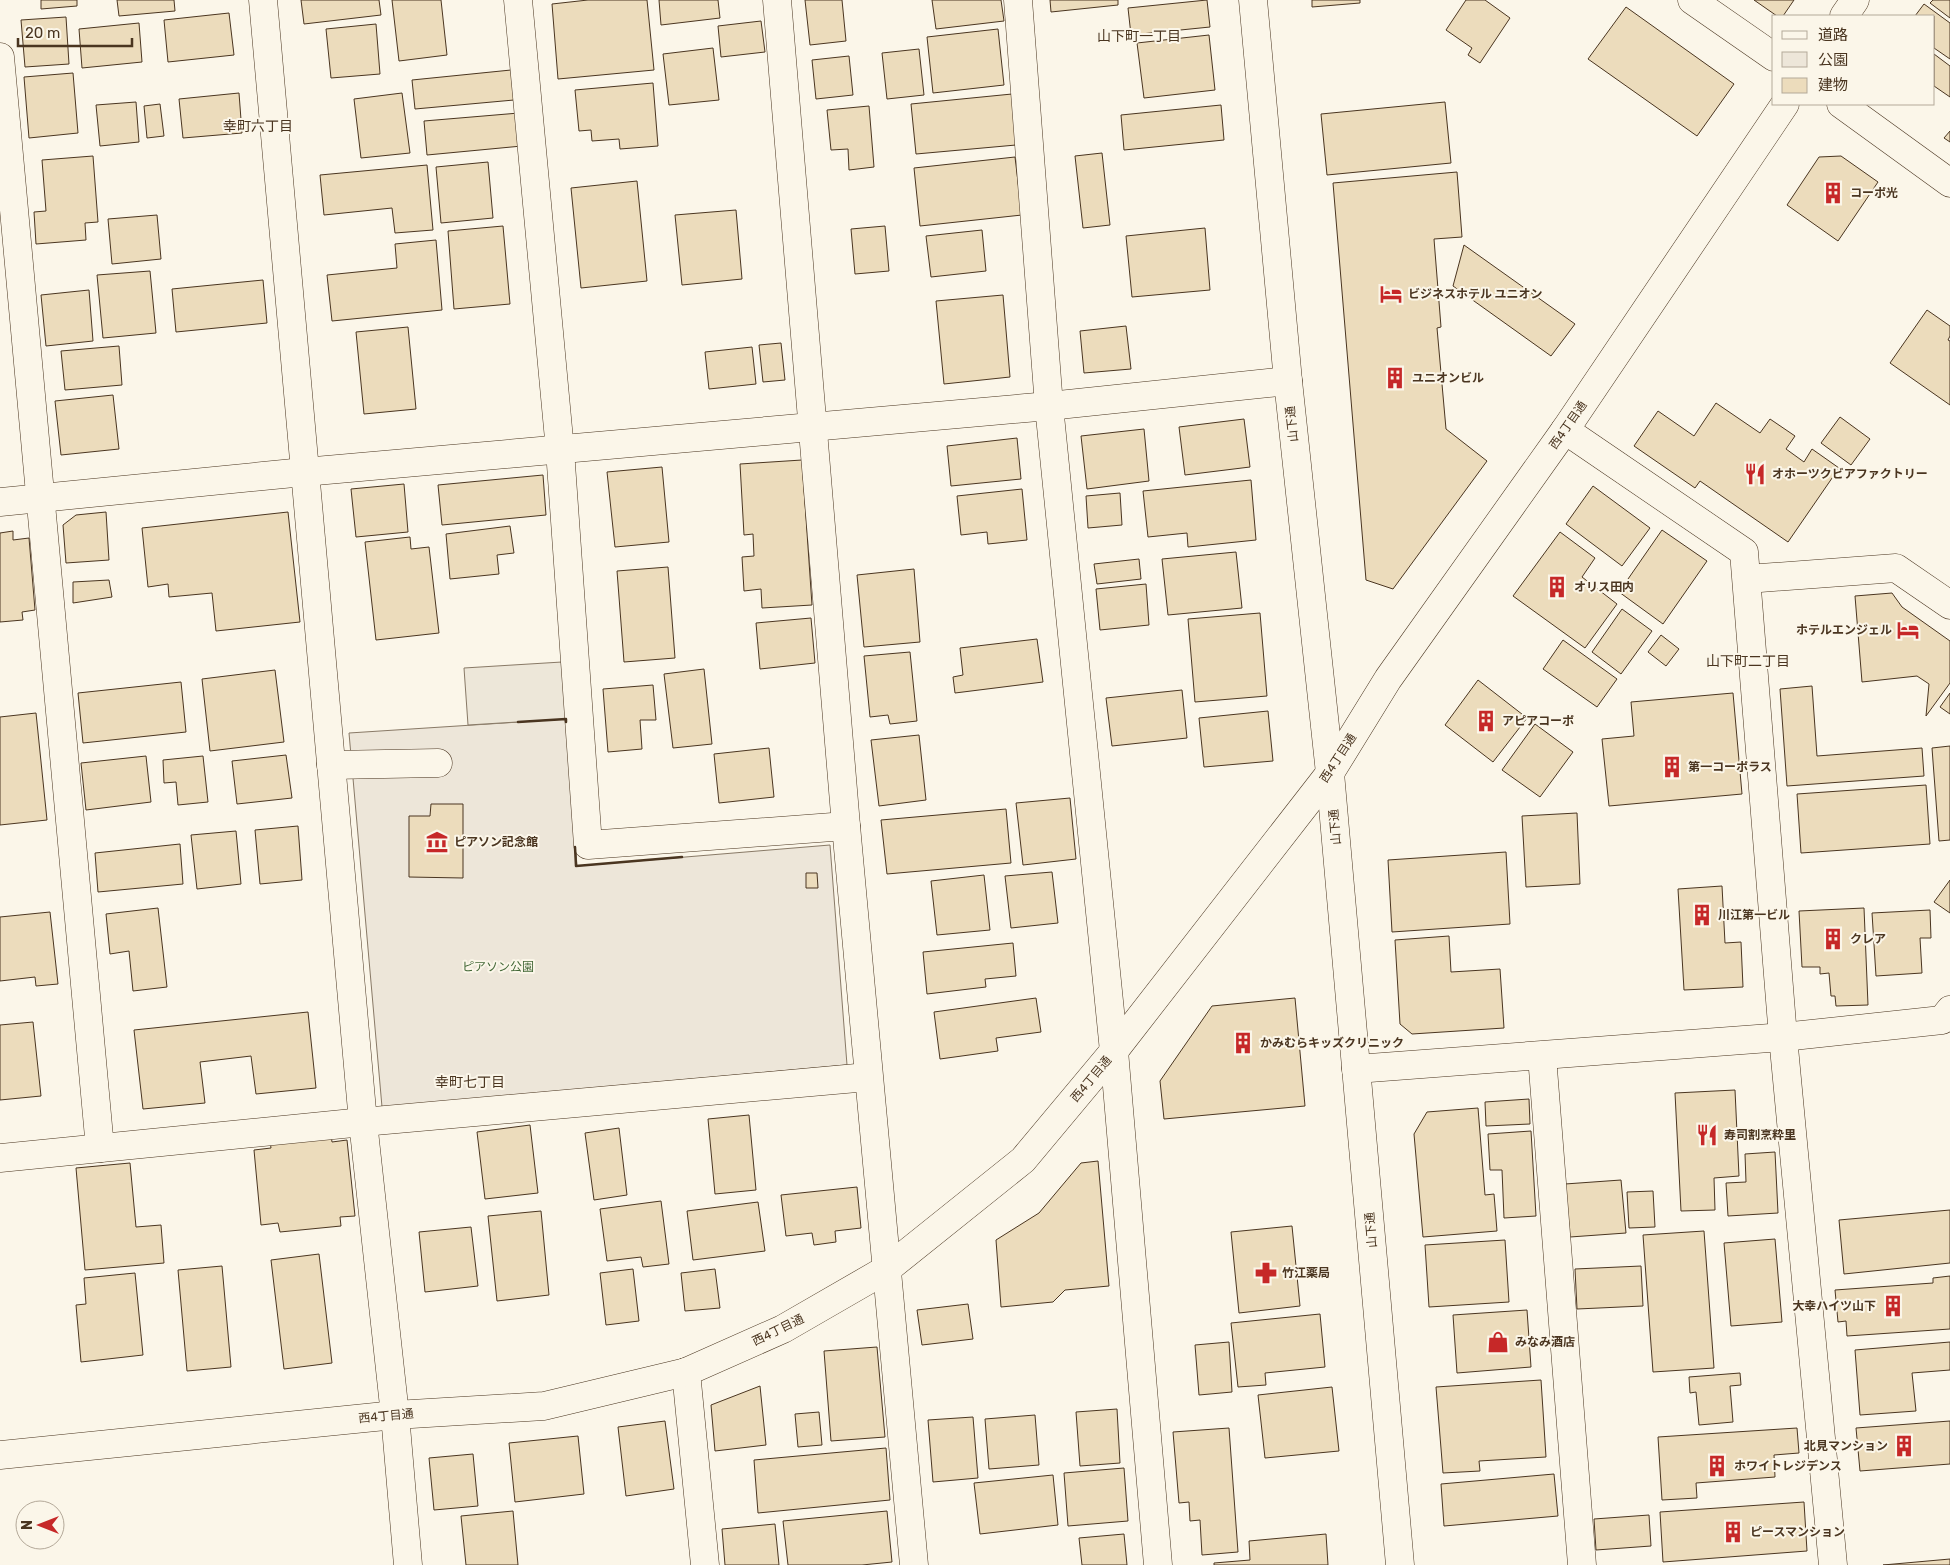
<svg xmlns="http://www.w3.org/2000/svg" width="1950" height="1565" font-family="Rubik,'Noto Sans JP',sans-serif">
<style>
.green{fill:#ede6d9;stroke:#887966}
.parking{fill:#ede7d9;stroke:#887966}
.building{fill:#ecdcbc;stroke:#4a3520}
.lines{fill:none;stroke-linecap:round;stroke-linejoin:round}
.minor-casing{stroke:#4a3520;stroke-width:29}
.minor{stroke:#fbf6e9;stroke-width:28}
.wall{stroke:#4a3520;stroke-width:2.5}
.labels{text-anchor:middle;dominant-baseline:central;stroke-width:4;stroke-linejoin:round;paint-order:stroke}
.poi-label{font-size:12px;font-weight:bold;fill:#4a3520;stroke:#fbf6e9;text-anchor:start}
.street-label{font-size:12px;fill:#4a3520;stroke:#fbf6e9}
.park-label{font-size:12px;fill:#436837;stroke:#fbf6e9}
.neighbourhood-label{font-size:14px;fill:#4a3520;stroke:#fbf6e9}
</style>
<rect width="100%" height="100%" fill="#fbf6e9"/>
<path class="green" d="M566,719L577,866L830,845L847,1065L382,1107L349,733Z"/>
<path class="parking" d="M562,662L566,719L468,725L464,668Z"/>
<g class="building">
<path d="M41,0H77V6L41,9Z"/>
<path d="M117,0H174L175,11L119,16Z"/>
<path d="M301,0H379L381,15L304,24Z"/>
<path d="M392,0H441L447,55L399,61Z"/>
<path d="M588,0H647L654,70L558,79L552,4Z"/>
<path d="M659,0H718L720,18L661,25Z"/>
<path d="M805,0H842L846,41L810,45Z"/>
<path d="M932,0H1001L1004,21L936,29Z"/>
<path d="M1050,0H1118V5L1051,12Z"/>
<path d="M1207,0L1210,27L1131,35L1128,8Z"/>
<path d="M1312,0H1360V3L1312,7Z"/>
<path d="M1466,0H1485L1510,18L1480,63L1468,55L1472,48L1446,30Z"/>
<path d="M1754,0H1794L1783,16H1777Z"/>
<path d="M1933,0H1950V18L1930,3Z"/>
<path d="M1924,4L1950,23V59L1934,48V16H1915Z"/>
<path d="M1626,7L1734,84L1697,136L1588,59Z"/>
<path d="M229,13L234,55L168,62L164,20Z"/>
<path d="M66,17L69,64L25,67L21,20Z"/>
<path d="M761,21L765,52L721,57L718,26Z"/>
<path d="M139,23L142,62L82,68L79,29Z"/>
<path d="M376,24L380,74L331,78L326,29Z"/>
<path d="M998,29L1004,85L933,93L927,37Z"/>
<path d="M1209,35L1215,90L1144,98L1137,43Z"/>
<path d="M713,48L719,100L669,105L663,54Z"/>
<path d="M919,49L924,95L887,99L882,53Z"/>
<path d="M1934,54L1950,66V97L1934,86Z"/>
<path d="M849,56L853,95L816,99L812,60Z"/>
<path d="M511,70L514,100L415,109L412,80Z"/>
<path d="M73,73L78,133L29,138L24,77Z"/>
<path d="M653,83L658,146L620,149L619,139L592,141L591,130L579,131L575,90Z"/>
<path d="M239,93L242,133L183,138L179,99Z"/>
<path d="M402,93L410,153L361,158L354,99Z"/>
<path d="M1012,94L1016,145L916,154L911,104Z"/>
<path d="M136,102L139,142L100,146L96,105Z"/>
<path d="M1445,102L1451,163L1327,175L1321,114Z"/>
<path d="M160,104L164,136L147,138L144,106Z"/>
<path d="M1221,105L1224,140L1124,150L1121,115Z"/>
<path d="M869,106L874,167L849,170L848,149L831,150L827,110Z"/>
<path d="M519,113L522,146L427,155L424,121Z"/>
<path d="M1950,131V142L1944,138Z"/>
<path d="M1102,153L1110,225L1083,228L1075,156Z"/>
<path d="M93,156L98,222L85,223L86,240L36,244L34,212L46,211L42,160Z"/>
<path d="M1841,156L1878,182L1838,241L1787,205L1819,157Z"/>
<path d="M1015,157L1022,215L920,226L914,168Z"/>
<path d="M488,162L493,218L441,223L436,167Z"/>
<path d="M427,165L433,230L395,233L392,208L324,215L320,175Z"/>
<path d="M1457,172L1462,237L1434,239L1441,327L1437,328L1446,429L1487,461L1393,589L1366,580L1333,183Z"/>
<path d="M637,181L647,281L581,288L571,188Z"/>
<path d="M736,210L742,279L682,285L675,215Z"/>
<path d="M157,215L161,259L112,264L108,219Z"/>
<path d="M503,226L510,304L454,309L448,231Z"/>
<path d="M885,226L889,271L855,274L851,229Z"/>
<path d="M1205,228L1210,290L1132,297L1126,236Z"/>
<path d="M982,230L986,271L931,277L926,236Z"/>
<path d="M436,240L442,310L332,321L327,275L397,268L395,244Z"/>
<path d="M1464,245L1575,324L1551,356L1453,286Z"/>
<path d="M150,271L156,333L103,338L97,275Z"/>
<path d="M263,280L267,323L176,332L172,289Z"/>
<path d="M89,290L93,341L46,346L41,295Z"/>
<path d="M1003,295L1010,377L944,384L936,301Z"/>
<path d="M1927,310L1950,326V336L1948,340L1950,341V405L1890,363Z"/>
<path d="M1126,326L1131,369L1084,373L1080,331Z"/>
<path d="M408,327L416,409L364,414L356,332Z"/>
<path d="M781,343L785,380L763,382L759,345Z"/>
<path d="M119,346L122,385L65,390L61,351Z"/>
<path d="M752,347L756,384L709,389L705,352Z"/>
<path d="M113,395L119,449L61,455L55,401Z"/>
<path d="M1716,403L1760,433L1770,419L1795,436L1786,449L1804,462L1812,449L1839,468L1788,542L1700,481L1695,488L1634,446L1658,411L1694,436Z"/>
<path d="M1840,417L1870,439L1851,465L1821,443Z"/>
<path d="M1244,419L1250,467L1185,475L1179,427Z"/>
<path d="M1144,429L1149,481L1087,489L1081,436Z"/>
<path d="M1017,438L1021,479L951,486L947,446Z"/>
<path d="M802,460L812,605L762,608L761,589L744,591L742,557L754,556L753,534L744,535L740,464Z"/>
<path d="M662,467L669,542L615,547L607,472Z"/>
<path d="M543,475L546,515L442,525L438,485Z"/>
<path d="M1251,480L1256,540L1188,547L1187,533L1148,537L1143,491Z"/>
<path d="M404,484L408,532L356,537L351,489Z"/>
<path d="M1593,486L1650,528L1622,566L1566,524Z"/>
<path d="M1022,489L1027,540L988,544L987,532L961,535L957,496Z"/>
<path d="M1120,493L1122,525L1088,528L1086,496Z"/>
<path d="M106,512L109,560L66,563L63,525L76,515Z"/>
<path d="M288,512L300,622L216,631L212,593L169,597L168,584L148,587L142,528Z"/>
<path d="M510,526L514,553L497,555L499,574L450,579L446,534Z"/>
<path d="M1662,530L1707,561L1663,624L1619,592Z"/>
<path d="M13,531V540L29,538L35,610L22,612L23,620L0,622V533Z"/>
<path d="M1560,532L1595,558L1582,577L1617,604L1585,648L1513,596Z"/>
<path d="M410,537L411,549L429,547L439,633L376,640L365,542Z"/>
<path d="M1236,552L1242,608L1168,615L1162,559Z"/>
<path d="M1139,559L1141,579L1097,584L1094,564Z"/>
<path d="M668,567L675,658L624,662L617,571Z"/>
<path d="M914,569L920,642L864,647L857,575Z"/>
<path d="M109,580L112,597L73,603V582Z"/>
<path d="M1146,584L1149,625L1100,630L1096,589Z"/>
<path d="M1892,593L1902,607L1950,641V683L1926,716L1929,684L1917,676L1862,682L1855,596Z"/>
<path d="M1622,609L1652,631L1621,674L1592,652Z"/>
<path d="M1260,613L1267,696L1195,702L1188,619Z"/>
<path d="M811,618L815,663L760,669L756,623Z"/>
<path d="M1661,635L1679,649L1666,666L1648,652Z"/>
<path d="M1037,639L1043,682L955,693L953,677L963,675L960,648Z"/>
<path d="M1563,640L1617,679L1597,707L1543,669Z"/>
<path d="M910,652L917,721L890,724L888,715L870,717L864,656Z"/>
<path d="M704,669L712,744L673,748L664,674Z"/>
<path d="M275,670L284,742L210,751L202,679Z"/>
<path d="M1478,680L1527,718L1493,762L1445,725Z"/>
<path d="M181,682L186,732L83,743L78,693Z"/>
<path d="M653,685L656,720H640L642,749L608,752L603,689Z"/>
<path d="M1812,686L1817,756L1922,748L1924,776L1787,786L1780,689Z"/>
<path d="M1182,690L1187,738L1112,746L1106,698Z"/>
<path d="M1733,693L1742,794L1609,806L1602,739L1634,736L1631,702Z"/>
<path d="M1950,693V714L1940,707Z"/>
<path d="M1268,711L1273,761L1204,767L1199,718Z"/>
<path d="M36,713L47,820L0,825V717Z"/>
<path d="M1535,724L1573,752L1540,797L1502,770Z"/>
<path d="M919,735L926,800L879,806L871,740Z"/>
<path d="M1950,746V840L1939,841L1932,748Z"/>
<path d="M769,748L774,797L719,803L714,754Z"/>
<path d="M286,755L292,798L237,804L232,761Z"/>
<path d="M146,756L151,802L86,810L81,763Z"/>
<path d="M203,756L208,802L178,805L176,782L164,783L163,760Z"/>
<path d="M1926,785L1930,844L1801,853L1797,794Z"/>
<path d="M1070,798L1076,859L1023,865L1016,803Z"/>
<path d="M431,804H463V878L409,877V816H430Z"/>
<path d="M1006,809L1011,863L887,874L881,820Z"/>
<path d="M1577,813L1580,884L1526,887L1522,816Z"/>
<path d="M298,826L302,880L260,884L255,830Z"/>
<path d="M236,831L241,884L197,889L191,835Z"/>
<path d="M180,844L183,884L98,892L95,853Z"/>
<path d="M1506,852L1510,924L1392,932L1388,860Z"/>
<path d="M1052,872L1058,923L1011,928L1005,876Z"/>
<path d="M806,873H817L818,888H806Z"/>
<path d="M984,875L990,930L937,935L931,881Z"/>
<path d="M1950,880V913L1934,902Z"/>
<path d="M1722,886L1725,943L1741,942L1743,987L1684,990L1678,889Z"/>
<path d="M158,908L167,987L133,991L129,951L110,954L106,914Z"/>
<path d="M1864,908L1868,1005L1836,1006L1835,996H1831L1829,973L1820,974V967H1802L1799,911Z"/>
<path d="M1930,910L1931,938H1920L1922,973L1876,976L1872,913Z"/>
<path d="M50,912L58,984L36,986L35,977L0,981V917Z"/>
<path d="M1449,936L1451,972L1500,969L1504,1028L1412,1034L1400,1024L1395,940Z"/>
<path d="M1013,943L1016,976L985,979L986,987L927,994L923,952Z"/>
<path d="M1036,998L1041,1032L996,1038L998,1051L940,1059L934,1012Z"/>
<path d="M1295,998L1305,1106L1164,1119L1160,1081L1212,1006Z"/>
<path d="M308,1012L316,1088L256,1094L251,1056L200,1062L205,1103L143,1109L134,1030Z"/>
<path d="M33,1022L41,1096L0,1100V1025Z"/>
<path d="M1735,1090L1739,1176L1714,1178L1715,1210L1681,1211L1675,1093Z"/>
<path d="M1529,1099L1530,1124L1486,1126L1485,1102Z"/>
<path d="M1478,1108L1485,1195L1494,1194L1497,1231L1423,1237L1414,1134L1427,1112Z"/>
<path d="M749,1115L756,1190L715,1194L708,1119Z"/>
<path d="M530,1125L538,1193L485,1199L477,1132Z"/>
<path d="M619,1128L627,1195L594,1200L585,1133Z"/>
<path d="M1531,1131L1536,1216L1504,1218L1502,1170H1490L1488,1134Z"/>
<path d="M331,1135L332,1142L347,1140L355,1216L340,1217L341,1226L280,1232L278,1223L261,1225L254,1150L271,1148L270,1141Z"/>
<path d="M1775,1152L1778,1213L1728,1216L1726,1183L1746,1182L1745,1154Z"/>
<path d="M1098,1161L1109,1286L1065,1290L1053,1302L1001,1307L996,1240L1039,1213L1081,1163Z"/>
<path d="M130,1163L136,1227L161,1225L164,1263L85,1270L76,1168Z"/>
<path d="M1621,1180L1626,1233L1570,1237L1565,1184Z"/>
<path d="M857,1187L861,1228L835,1231L836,1242L814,1245L812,1233L786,1236L781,1195Z"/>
<path d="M1653,1191L1655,1227L1629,1228L1627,1192Z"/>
<path d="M661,1201L669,1264L643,1267L641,1257L607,1261L600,1209Z"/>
<path d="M758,1202L765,1251L693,1260L687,1211Z"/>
<path d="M1950,1210V1263L1844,1274L1839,1220Z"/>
<path d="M541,1211L549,1295L497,1301L488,1216Z"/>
<path d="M1292,1226L1300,1306L1239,1313L1231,1232Z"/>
<path d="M471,1227L478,1286L425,1292L419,1232Z"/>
<path d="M1704,1231L1714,1368L1653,1372L1643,1235Z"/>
<path d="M1775,1239L1782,1322L1731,1326L1724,1243Z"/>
<path d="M1505,1240L1509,1302L1429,1307L1425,1245Z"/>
<path d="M319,1254L332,1363L284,1369L271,1260Z"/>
<path d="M222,1266L231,1367L187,1371L178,1270Z"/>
<path d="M1641,1266L1643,1306L1577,1309L1575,1269Z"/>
<path d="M633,1269L639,1321L606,1325L600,1273Z"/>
<path d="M715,1269L720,1308L685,1311L681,1273Z"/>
<path d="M135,1273L143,1355L81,1362L76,1305L86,1304L84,1278Z"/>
<path d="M1950,1276V1329L1847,1336L1846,1321L1838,1322L1835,1290L1933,1283V1278Z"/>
<path d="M968,1304L973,1339L922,1345L917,1310Z"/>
<path d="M1527,1310L1531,1367L1457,1373L1453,1315Z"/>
<path d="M1320,1314L1325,1367L1265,1373L1266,1385L1238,1387L1231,1323Z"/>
<path d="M1229,1342L1232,1392L1199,1395L1195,1345Z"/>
<path d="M1950,1342V1370L1912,1373L1916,1411L1860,1415L1855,1350Z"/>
<path d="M877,1347L885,1437L831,1441L824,1351Z"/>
<path d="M1740,1373L1741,1385L1730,1386L1733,1422L1699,1425L1696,1392L1690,1393L1689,1377Z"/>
<path d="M1541,1380L1546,1457L1479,1461L1480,1471L1443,1473L1436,1387Z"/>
<path d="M760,1386L766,1445L715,1451L711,1405Z"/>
<path d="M1332,1387L1339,1451L1265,1458L1258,1395Z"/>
<path d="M1117,1409L1120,1463L1080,1466L1076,1412Z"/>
<path d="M819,1412L822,1445L798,1447L795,1414Z"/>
<path d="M1035,1415L1039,1465L989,1469L985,1419Z"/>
<path d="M973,1417L978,1478L933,1482L928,1420Z"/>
<path d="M665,1421L674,1489L626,1496L618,1427Z"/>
<path d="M1950,1421V1464L1860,1471L1856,1428Z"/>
<path d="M1229,1428L1238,1552L1202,1555L1200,1520L1190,1521L1189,1502L1179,1503L1173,1432Z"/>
<path d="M1797,1428L1799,1453L1774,1455L1775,1477L1696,1483L1697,1498L1662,1500L1658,1437Z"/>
<path d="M578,1436L584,1494L515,1502L509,1443Z"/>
<path d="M886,1448L890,1500L758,1513L754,1460Z"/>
<path d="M473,1454L478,1506L434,1510L429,1458Z"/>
<path d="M1124,1468L1128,1521L1068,1526L1064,1473Z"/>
<path d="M1554,1474L1558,1516L1444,1526L1441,1484Z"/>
<path d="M1053,1475L1058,1525L980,1534L974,1483Z"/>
<path d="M1804,1502L1807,1551L1663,1562L1660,1512Z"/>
<path d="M513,1511L518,1565H466L461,1516Z"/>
<path d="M887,1511L892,1562L862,1565H788L783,1521Z"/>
<path d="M1649,1515L1651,1546L1596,1550L1594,1519Z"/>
<path d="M775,1524L779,1565H725L722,1529Z"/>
<path d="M1124,1534L1127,1565H1082L1079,1538Z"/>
<path d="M1326,1534L1328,1565H1214V1563L1250,1560L1249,1541Z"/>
<path d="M1950,1559V1565H1883Z"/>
</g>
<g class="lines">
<g class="minor-casing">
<g id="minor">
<path d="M263,0L363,1122L395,1415L408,1565"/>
<path d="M518,0L560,450L588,845L846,826"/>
<path d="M777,0L846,826L914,1565"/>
<path d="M1018,0L1049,406L1114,1051L1158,1565"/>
<path d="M1253,0L1288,381L1330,773L1400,1565"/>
<path d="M1692,0L1774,57"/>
<path d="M1844,16L1855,0"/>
<path d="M0,57L100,1148"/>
<path d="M1841,104L1950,183"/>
<path d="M1565,430L1744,552L1783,1037L1833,1565"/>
<path d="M0,502L304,472L1049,406L1288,381"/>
<path d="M1747,579L1896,568L1950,605"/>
<path d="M331,765L438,763"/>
<path d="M1542,1056L1582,1565"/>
<path d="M1356,1069L1783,1037L1942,1020L1950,1010"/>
<path d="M0,1158L363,1122L868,1077"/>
<path d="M686,1372L705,1565"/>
<path d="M0,1455L395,1415L544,1406L686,1372L783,1329L887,1269L1023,1160L1114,1051L1330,773L1388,679L1565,430L1785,104"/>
</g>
</g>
<use href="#minor" class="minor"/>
<g class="wall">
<path d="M518,722L566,719V722"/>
<path d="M575,847L576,866L682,857"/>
</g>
</g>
<defs>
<g id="building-bare" transform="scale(1.725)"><path d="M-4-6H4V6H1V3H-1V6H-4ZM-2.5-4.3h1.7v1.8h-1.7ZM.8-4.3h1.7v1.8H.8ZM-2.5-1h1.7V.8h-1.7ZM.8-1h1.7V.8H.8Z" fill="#c62828" stroke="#fbf6e9" stroke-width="2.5" paint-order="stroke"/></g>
<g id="hotel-bare" transform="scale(1.725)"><path d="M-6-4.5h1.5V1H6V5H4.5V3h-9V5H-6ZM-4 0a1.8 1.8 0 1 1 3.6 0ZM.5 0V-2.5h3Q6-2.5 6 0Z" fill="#c62828" stroke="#fbf6e9" stroke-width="2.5" paint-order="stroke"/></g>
<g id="restaurant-bare" transform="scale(1.725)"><path d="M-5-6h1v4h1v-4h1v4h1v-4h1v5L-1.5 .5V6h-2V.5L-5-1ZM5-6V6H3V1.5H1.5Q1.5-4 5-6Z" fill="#c62828" stroke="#fbf6e9" stroke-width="2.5" paint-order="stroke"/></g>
<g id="museum-bare" transform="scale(1.725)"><path d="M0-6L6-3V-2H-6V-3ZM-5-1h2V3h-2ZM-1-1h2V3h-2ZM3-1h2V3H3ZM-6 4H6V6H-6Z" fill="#c62828" stroke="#fbf6e9" stroke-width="2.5" paint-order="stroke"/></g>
<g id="pharmacy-bare" transform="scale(1.725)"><path d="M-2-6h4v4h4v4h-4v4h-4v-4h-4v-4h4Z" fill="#c62828" stroke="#fbf6e9" stroke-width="2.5" paint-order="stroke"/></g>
<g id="shop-bare" transform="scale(1.725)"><path d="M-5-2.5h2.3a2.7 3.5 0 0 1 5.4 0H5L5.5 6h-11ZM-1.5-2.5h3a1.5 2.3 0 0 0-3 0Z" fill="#c62828" stroke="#fbf6e9" stroke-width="2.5" paint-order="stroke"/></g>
</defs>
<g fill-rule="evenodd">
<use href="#building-bare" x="1833" y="193"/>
<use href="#hotel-bare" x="1391" y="294"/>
<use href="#building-bare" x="1395" y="378"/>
<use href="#restaurant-bare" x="1755" y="474"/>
<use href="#building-bare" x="1557" y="587"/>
<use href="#hotel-bare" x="1908" y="630"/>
<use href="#building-bare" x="1486" y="721"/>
<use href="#building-bare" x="1672" y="767"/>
<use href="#museum-bare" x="437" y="842"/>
<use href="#building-bare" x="1702" y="915"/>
<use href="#building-bare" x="1833" y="939"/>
<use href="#building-bare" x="1243" y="1043"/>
<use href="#restaurant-bare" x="1707" y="1135"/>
<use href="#pharmacy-bare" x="1266" y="1273"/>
<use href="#building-bare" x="1893" y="1306"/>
<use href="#shop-bare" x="1498" y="1342"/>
<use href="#building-bare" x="1904" y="1446"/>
<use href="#building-bare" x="1717" y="1466"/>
<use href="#building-bare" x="1733" y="1532"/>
</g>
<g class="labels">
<g class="poi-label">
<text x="1850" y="193">コーポ光</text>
<text x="1408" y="294">ビジネスホテル ユニオン</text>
<text x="1412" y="378">ユニオンビル</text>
<text x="1772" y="474">オホーツクビアファクトリー</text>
<text x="1574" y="587">オリス田内</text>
<text x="1892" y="630" text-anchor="end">ホテルエンジェル</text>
<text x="1502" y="721">アピアコーポ</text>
<text x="1688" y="767">第一コーポラス</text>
<text x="454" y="842">ピアソン記念館</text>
<text x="1718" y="915">川江第一ビル</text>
<text x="1850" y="939">クレア</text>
<text x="1260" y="1043">かみむらキッズクリニック</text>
<text x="1724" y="1135">寿司割烹粋里</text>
<text x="1282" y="1273">竹江薬局</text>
<text x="1876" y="1306" text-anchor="end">大幸ハイツ山下</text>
<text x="1515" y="1342">みなみ酒店</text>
<text x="1888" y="1446" text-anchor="end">北見マンション</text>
<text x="1734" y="1466">ホワイトレジデンス</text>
<text x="1750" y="1532">ピースマンション</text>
</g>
<g class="street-label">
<text transform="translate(1292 424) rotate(-96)">山下通</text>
<text transform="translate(1568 425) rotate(-55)">西4丁目通</text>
<text transform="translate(1338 758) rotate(-57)">西4丁目通</text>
<text transform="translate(1335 827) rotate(-95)">山下通</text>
<text transform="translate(1091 1079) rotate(-50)">西4丁目通</text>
<text transform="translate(1371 1230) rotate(-95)">山下通</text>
<text transform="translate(778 1330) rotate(-26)">西4丁目通</text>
<text transform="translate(386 1416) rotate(-5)">西4丁目通</text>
</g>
<g class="park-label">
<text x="498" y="967">ピアソン公園</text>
</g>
<g class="neighbourhood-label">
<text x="1139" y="36">山下町一丁目</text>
<text x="258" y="126">幸町六丁目</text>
<text x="1748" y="661">山下町二丁目</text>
<text x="470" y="1082">幸町七丁目</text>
</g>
</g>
<rect x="1772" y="15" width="162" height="90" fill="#fbf6e9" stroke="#b4a999"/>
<rect x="1782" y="31" width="25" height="8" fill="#fbf6e9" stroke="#b4a999"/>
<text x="1818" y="40" font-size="15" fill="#4a3520">道路</text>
<rect x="1782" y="52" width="25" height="15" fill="#ede6d9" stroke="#b4a999"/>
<text x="1818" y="65" font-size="15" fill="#4a3520">公園</text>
<rect x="1782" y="78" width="25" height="15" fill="#ecdcbc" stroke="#b4a999"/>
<text x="1818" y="90" font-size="15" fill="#4a3520">建物</text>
<g transform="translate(40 1525) rotate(270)"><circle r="24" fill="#fbf6e9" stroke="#b4a999"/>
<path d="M0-4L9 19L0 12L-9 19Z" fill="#c62828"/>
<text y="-8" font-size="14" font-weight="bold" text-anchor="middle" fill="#4a3520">N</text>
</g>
<path d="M18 38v8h114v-8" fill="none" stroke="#4a3520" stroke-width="2.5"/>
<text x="25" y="38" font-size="15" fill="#4a3520" stroke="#fbf6e9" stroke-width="4" paint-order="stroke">20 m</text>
</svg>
